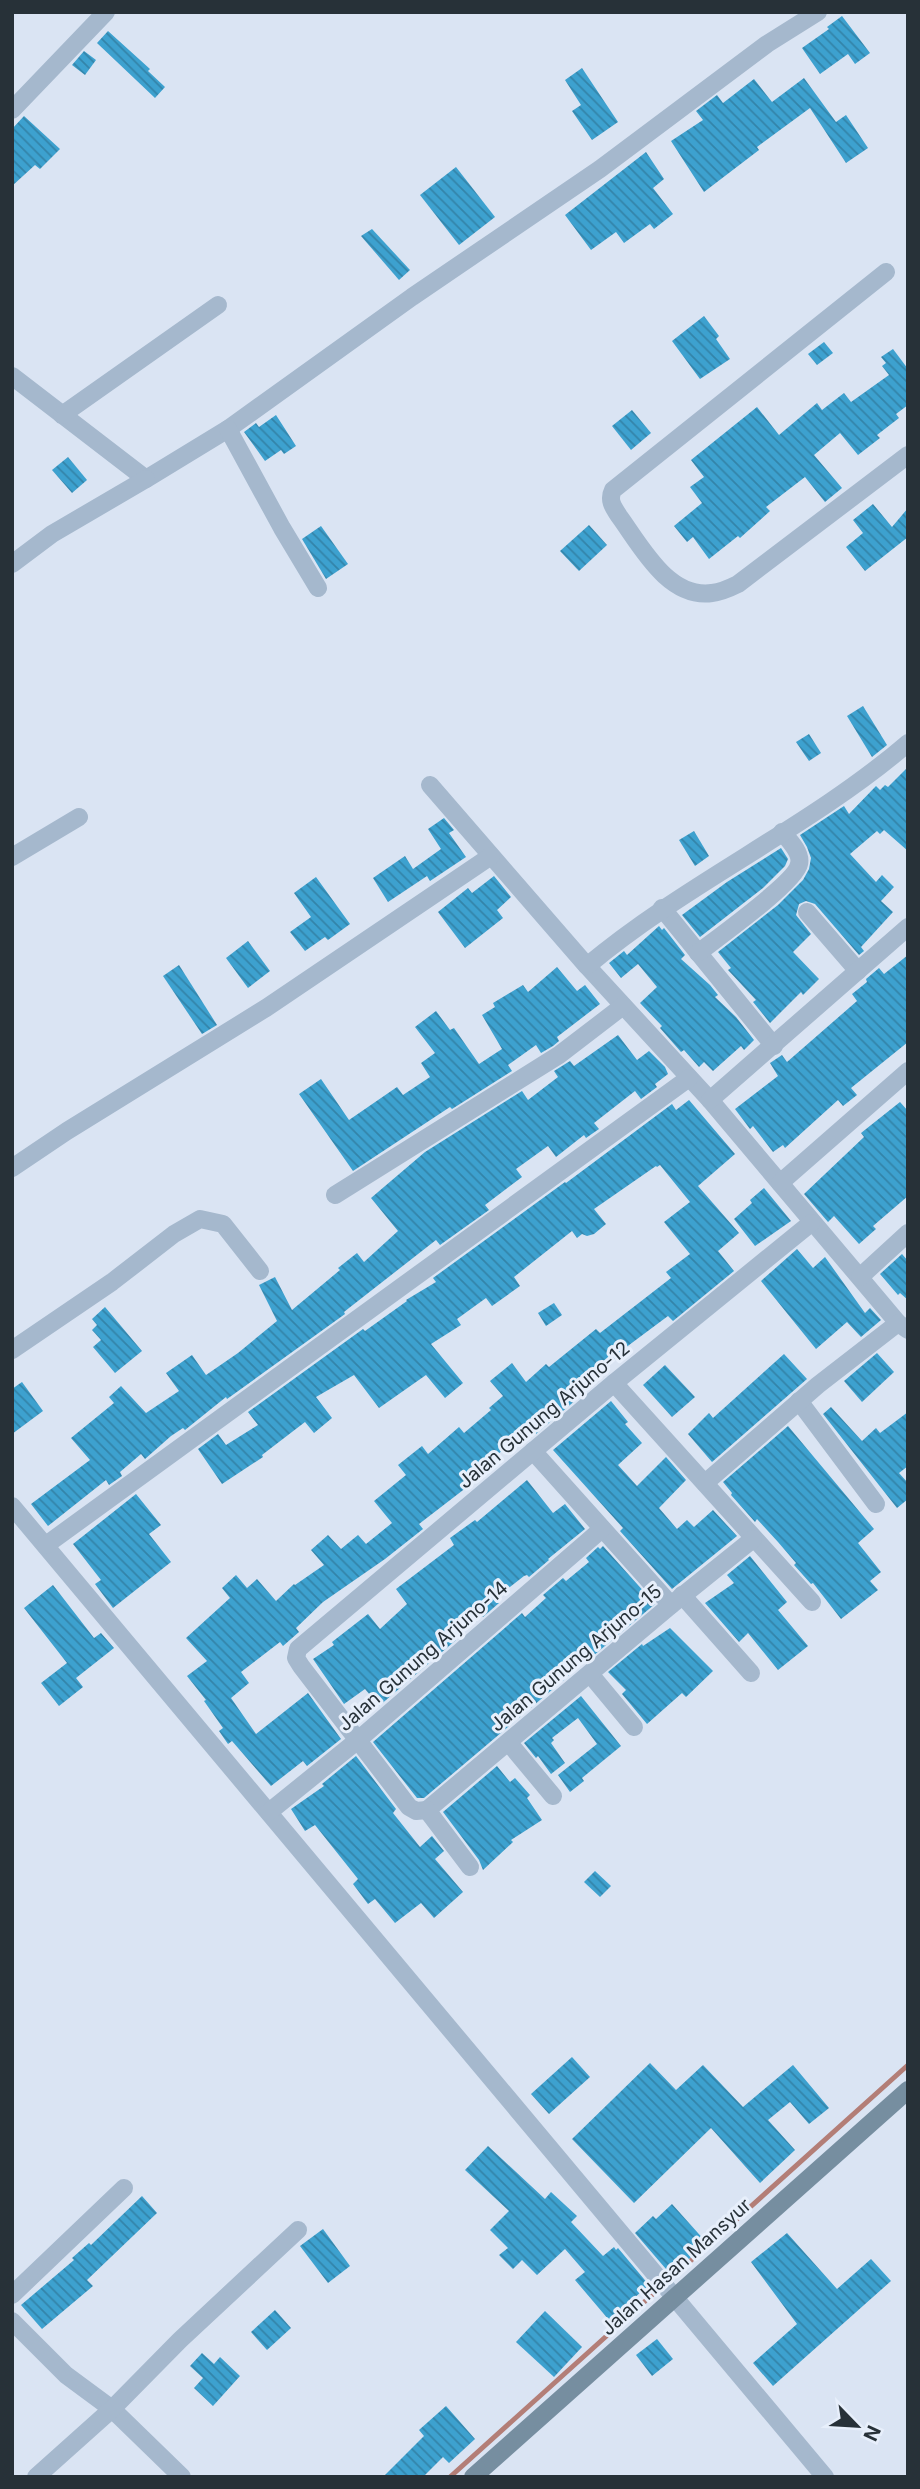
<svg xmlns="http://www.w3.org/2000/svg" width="920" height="2489" font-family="Inter,sans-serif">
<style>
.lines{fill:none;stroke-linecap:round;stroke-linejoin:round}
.stream{stroke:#b37e77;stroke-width:5}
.building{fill:url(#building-back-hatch)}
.street{stroke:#a5b8cd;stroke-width:18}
.secondary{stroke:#768ea0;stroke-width:18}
.labels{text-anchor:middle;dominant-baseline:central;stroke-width:6;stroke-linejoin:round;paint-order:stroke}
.street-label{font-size:19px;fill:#273138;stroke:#e7effb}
</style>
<defs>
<pattern id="building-back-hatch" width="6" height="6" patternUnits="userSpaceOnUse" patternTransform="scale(1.75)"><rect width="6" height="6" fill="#3da1cf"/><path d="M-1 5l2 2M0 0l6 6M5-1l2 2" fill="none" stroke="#3384a9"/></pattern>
</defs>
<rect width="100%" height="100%" fill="#dae4f3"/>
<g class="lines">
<g class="stream">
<path d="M677,2273L908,2065"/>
<path d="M450,2477L652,2295"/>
</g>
</g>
<g class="building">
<path d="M842,16L870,53L855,64L848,54L820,74L802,48L829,29L827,27Z"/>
<path d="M108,31L150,69L148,71L165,87L155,98L97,43Z"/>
<path d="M84,51L96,60L85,75L72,65Z"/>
<path d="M582,68L618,122L592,140L572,111L581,105L565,80Z"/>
<path d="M804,78L836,122L846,115L868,148L846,163L810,108L757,147L759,150L704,192L671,141L703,120L696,111L717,95L723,103L754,79L772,102Z"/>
<path d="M24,116L60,149L40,169L35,165L12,186V129Z"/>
<path d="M646,152L664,179L653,188L673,214L654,229L650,224L624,243L616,232L591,250L565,215Z"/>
<path d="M456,167L495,217L459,245L420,195Z"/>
<path d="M372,229L410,270L399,280L361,236Z"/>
<path d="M704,316L719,336L716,339L730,359L700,379L672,341Z"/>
<path d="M824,342L833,353L817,365L808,354Z"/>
<path d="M893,349L908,369V405L896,414L899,418L877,435L880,438L858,455L840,433L814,455L842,488L825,502L805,477L766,507L770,511L740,538L738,536L709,559L693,537L687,542L674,526L702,503L690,487L704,477L691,460L757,407L779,435L817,403L822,410L844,393L851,402L889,375L882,366L886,363L881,357Z"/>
<path d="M632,410L651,433L631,450L612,426Z"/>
<path d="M276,415L296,446L284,454L281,450L265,461L244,432L256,423L259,427Z"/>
<path d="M68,457L87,480L72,493L52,470Z"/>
<path d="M873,504L892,527L908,508V537L865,571L846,547L863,533L853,520Z"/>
<path d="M589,525L607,545L579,571L560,551Z"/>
<path d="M321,526L348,564L326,579L302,539Z"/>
<path d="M863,706L887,745L872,757L847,716Z"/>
<path d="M809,734L821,753L809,761L796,742Z"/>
<path d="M908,767V851L884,830L880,834L877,831L850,854L876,882L882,875L894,887L881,901L893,912L861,947L864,951L859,955L815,904L806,901L799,904L796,915L811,934L793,952L819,979L803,995L801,992L770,1023L753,1002L756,1000L728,970L731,968L718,952L778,905L803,880L809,869L811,858L807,847L800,835L844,806L849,814L876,786L880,790L885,785L888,787Z"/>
<path d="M444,818L454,830L449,833L466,857L430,881L427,876L388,902L373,878L405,856L413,869L441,849L428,829Z"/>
<path d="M694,831L709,856L695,866L679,840Z"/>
<path d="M781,848L788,859L785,866L763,888L700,937L682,915L727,882Z"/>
<path d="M494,876L511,897L497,910L503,918L465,948L438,912L468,888L472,893Z"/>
<path d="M316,877L350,924L328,940L325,937L305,951L290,932L311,917L294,893Z"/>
<path d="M659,926L662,930L664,928L685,955L681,959L710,985L718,995L715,997L736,1017L754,1040L744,1050L741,1046L713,1071L704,1062L699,1067L684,1050L681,1052L660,1028L662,1026L640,1003L657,987L638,964L621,978L609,963L624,951L627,955Z"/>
<path d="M248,941L270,971L248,988L226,958Z"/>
<path d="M908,955V1042L851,1088L857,1095L843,1106L838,1100L785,1148L783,1145L773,1152L753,1126L750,1129L735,1109L778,1076L770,1063L782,1055L787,1062L857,1001L852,994L867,982L866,979L879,968L884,974Z"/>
<path d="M179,965L217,1025L202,1034L163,976Z"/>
<path d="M557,967L577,991L585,985L600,1004L557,1037L559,1041L553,1046L541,1053L536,1045L508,1065L512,1071L452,1109L450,1107L353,1171L299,1094L321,1079L349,1120L397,1087L403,1095L430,1077L421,1063L435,1053L415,1027L436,1011L450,1030L454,1028L479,1064L502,1049L482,1015L495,1007L493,1003L523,985L528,992Z"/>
<path d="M618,1035L637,1060L649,1051L665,1067L668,1074L655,1084L657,1087L641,1099L635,1091L594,1123L599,1129L586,1138L584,1135L556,1157L548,1146L516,1169L522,1177L485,1205L489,1210L440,1245L436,1240L349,1308L344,1312L345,1314L234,1394L227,1399L226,1397L185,1430L183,1428L171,1436L145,1459L141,1454L120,1472L122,1476L109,1485L106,1480L48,1526L31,1504L90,1460L71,1438L114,1403L109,1397L121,1386L146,1413L179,1391L166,1373L192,1355L206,1375L238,1353L277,1321L259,1285L275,1277L292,1310L340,1270L338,1268L357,1253L364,1262L398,1231L371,1198L425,1152L522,1091L528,1100L558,1077L554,1071L570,1061L574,1066Z"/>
<path d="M689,1100L735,1154L698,1186L739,1233L718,1251L734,1271L673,1321L668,1316L617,1354L619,1355L574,1395L577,1399L536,1434L528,1428L489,1462L493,1467L419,1524L423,1529L385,1559L323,1602L296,1628L299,1632L283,1646L280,1642L241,1672L249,1683L231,1698L256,1734L308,1693L341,1739L307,1766L303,1761L271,1786L232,1741L228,1744L219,1731L223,1728L204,1701L206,1700L187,1676L207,1661L186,1638L230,1598L222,1588L236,1575L247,1588L257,1579L276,1601L294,1584L295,1585L324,1565L311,1550L328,1535L341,1549L358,1535L366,1544L392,1523L374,1501L406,1475L398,1465L422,1446L428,1454L459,1427L464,1433L491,1410L489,1408L503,1396L490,1381L512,1363L526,1382L546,1364L549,1367L596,1329L600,1333L671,1278L666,1272L690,1254L664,1222L690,1202L660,1165L657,1167L656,1166L594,1209L606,1224L594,1234L587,1236L582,1234L577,1238L572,1231L514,1277L520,1286L492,1306L486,1298L457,1319L461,1325L431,1344L463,1383L445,1398L426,1375L379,1408L354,1375L316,1397L332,1418L314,1433L305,1422L262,1455L263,1457L222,1484L198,1449L218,1434L226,1445L258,1425L248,1412L363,1329L365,1331L407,1301L406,1300L436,1282L433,1278L565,1182L566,1183L672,1104L676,1110Z"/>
<path d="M900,1102L908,1111V1196L873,1226L876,1229L859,1244L834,1216L828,1222L804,1194L864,1137L861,1133Z"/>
<path d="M764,1188L791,1221L755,1246L734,1219L752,1203L750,1200Z"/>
<path d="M797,1249L813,1268L825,1257L865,1313L870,1308L881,1320L861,1337L847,1322L816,1349L761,1281Z"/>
<path d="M902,1254L908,1261V1300L900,1293L898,1295L880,1274Z"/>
<path d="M554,1303L562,1315L546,1326L538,1313Z"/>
<path d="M105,1307L142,1351L115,1373L93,1347L101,1340L92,1330L97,1325L92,1319Z"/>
<path d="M877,1353L894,1372L862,1402L844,1381Z"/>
<path d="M784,1354L807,1379L712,1462L688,1434L709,1413L713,1418Z"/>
<path d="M665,1365L695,1397L672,1417L643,1385Z"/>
<path d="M22,1382L43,1411L12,1434V1389Z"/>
<path d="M611,1401L628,1422L625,1424L642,1443L618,1465L637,1486L666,1457L686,1480L659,1508L677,1529L687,1520L694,1527L713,1510L737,1536L672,1589L620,1531L623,1528L553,1450Z"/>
<path d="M831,1407L862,1441L876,1428L880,1433L908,1412V1466L899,1473L908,1483V1499L897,1508L823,1414Z"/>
<path d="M788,1426L874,1529L858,1543L881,1572L870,1581L878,1590L841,1619L813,1583L811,1584L794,1565L796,1563L778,1542L757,1519L755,1522L731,1495L732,1493L723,1482Z"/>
<path d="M527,1480L553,1513L565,1504L585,1529L548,1559L549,1560L529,1577L527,1575L524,1576L496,1598L499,1603L483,1617L479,1611L450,1632L456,1640L379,1706L365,1689L344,1704L313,1659L334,1645L332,1642L368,1614L380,1629L407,1604L396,1589L454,1545L450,1538L475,1520L477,1522Z"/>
<path d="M136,1494L161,1525L149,1534L171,1562L113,1608L95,1584L101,1580L73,1544Z"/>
<path d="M603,1546L655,1604L593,1656L591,1654L566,1678L424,1798H417L373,1742L522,1613L525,1617L546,1598L543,1595L563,1578L566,1581L589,1562L586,1558L598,1547L600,1549Z"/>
<path d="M750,1556L787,1602L778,1610L808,1646L778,1670L748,1633L739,1642L705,1603L734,1583L727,1575Z"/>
<path d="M53,1585L94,1638L101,1633L114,1648L76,1678L83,1687L59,1706L41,1683L67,1663L24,1608Z"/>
<path d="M670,1628L713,1671L686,1697L682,1693L647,1724L622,1694L626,1690L608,1672L642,1644L643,1646Z"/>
<path d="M581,1696L621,1746L582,1778L584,1781L570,1792L558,1775L597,1744L578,1718L552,1738L554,1740L551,1743L565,1763L551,1774L538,1756L536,1758L524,1743Z"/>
<path d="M356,1756L396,1809L393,1813L420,1847L432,1836L444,1851L435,1859L463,1892L434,1918L421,1903L395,1923L375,1899L368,1904L353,1884L358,1879L315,1825L305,1831L291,1809L324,1786L322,1784Z"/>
<path d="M497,1766L510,1782L515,1778L530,1795L527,1798L542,1820L511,1840L513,1842L483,1870L479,1860L443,1812Z"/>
<path d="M595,1871L611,1886L600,1897L584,1882Z"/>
<path d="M572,2057L590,2077L549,2114L531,2094Z"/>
<path d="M650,2063L676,2090L703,2065L743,2107L793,2065L829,2108L809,2124L790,2102L768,2120L795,2150L760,2183L711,2128L634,2203L572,2139Z"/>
<path d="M488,2146L545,2199L551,2192L577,2216L571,2222L603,2256L614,2247L616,2250L618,2248L649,2285L609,2320L575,2280L585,2272L565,2249L537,2275L522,2260L513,2269L499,2255L508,2248L490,2230L509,2211L465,2170Z"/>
<path d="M142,2196L157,2213L87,2280L93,2286L42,2329L21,2305L74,2260L72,2258L89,2243L91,2245Z"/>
<path d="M672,2204L706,2242L672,2276L635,2233L653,2216L656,2219Z"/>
<path d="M323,2229L350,2266L328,2283L300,2246Z"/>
<path d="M787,2233L837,2289L871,2259L891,2281L773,2386L753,2363L797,2324L751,2262Z"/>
<path d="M275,2310L291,2328L267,2350L251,2332Z"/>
<path d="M545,2311L582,2347L554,2377L516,2342Z"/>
<path d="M657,2339L673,2359L652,2376L636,2355Z"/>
<path d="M202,2353L214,2364L220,2357L240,2376L213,2406L194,2388L203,2378L190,2366Z"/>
<path d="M446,2406L475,2439L449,2463L443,2457L423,2477H383L424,2436L419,2430Z"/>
</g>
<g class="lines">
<g class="street">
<path d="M12,110L106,12"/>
<path d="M886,272L613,490C608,500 613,507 619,516C641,546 668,599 712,593C721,592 730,588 738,584L908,455"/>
<path d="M12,376L146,479L228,429L412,297L600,169L767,44L818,12"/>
<path d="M62,415L218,305"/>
<path d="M228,429L282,528L318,588"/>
<path d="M12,564L52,534L146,479"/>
<path d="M430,785L587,966L710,1100L898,1323L908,1330"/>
<path d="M12,857L79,817"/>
<path d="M662,908L774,1046"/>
<path d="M807,912L858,971"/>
<path d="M698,953C716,939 796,882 799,864C802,853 789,840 782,832"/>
<path d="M587,966C687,882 809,828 908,743"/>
<path d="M710,1100L908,927"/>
<path d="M12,1168L67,1131L266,1008L491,856"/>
<path d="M780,1183L908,1071"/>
<path d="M335,1195L559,1055L623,1006"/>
<path d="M860,1277L908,1233"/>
<path d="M12,1350L112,1282L174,1234L200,1219L223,1224L260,1271"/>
<path d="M614,1383L812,1602"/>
<path d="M799,1401L876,1504"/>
<path d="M533,1451L671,1605"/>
<path d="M705,1483L818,1385L898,1323"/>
<path d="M12,1506L825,2477"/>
<path d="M46,1545L689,1078"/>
<path d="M682,1595L751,1673"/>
<path d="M590,1674L634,1727"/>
<path d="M509,1743L553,1796"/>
<path d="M427,1810L416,1811L409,1807L301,1666L296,1658L298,1649L614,1383L811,1223"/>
<path d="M427,1810L671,1605L753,1539"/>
<path d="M427,1810L470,1867"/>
<path d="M269,1812L358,1740L602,1529"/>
<path d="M12,2295L124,2188"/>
<path d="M12,2321L66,2375L112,2409L182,2477"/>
<path d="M36,2477L112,2409L180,2340L298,2230"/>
</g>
<path class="secondary" d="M473,2477L908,2090"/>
</g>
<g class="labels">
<g class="street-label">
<text transform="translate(544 1415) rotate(-40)">Jalan Gunung Arjuno-12</text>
<text transform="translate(423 1656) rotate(-41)">Jalan Gunung Arjuno-14</text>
<text transform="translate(576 1658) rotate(-40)">Jalan Gunung Arjuno-15</text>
<text transform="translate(676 2267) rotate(-42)">Jalan Hasan Mansyur</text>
</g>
</g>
<rect width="920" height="2489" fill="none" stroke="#273138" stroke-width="28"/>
<g transform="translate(857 2426) rotate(115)" stroke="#e7effb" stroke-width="5" paint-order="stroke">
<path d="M0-5L12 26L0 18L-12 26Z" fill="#273138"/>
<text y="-10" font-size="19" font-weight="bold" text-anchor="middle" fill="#273138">N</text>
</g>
</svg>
